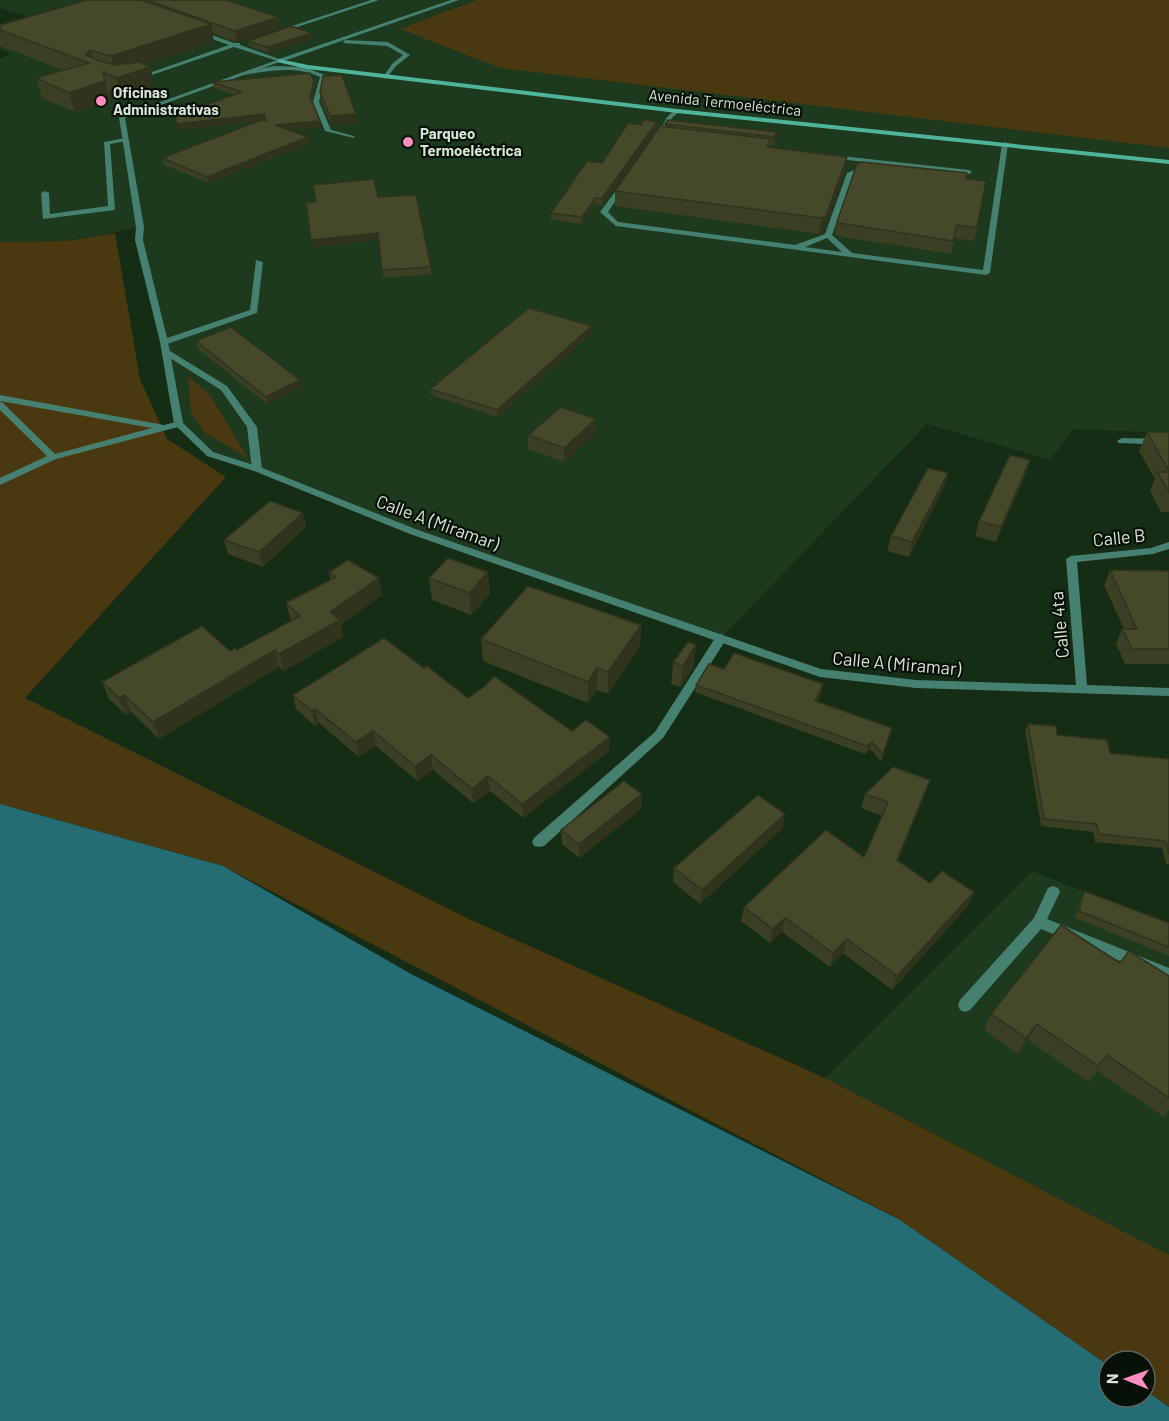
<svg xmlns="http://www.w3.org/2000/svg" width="1169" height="1421" font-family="Barlow,sans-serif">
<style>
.built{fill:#1d391e}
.green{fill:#4a3811}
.water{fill:#256d75}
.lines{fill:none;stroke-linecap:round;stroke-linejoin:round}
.service{fill:#458071;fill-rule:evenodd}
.minor{fill:#458071;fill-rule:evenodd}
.secondary{fill:#50b49b;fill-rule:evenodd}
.wall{fill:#3b3f23}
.shaded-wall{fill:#30331d}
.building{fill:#454929;stroke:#30331d;stroke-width:1.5}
.poi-dot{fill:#fd8ebf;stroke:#081108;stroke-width:2}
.labels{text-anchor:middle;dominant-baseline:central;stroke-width:4.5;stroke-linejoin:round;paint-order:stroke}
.far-poi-label{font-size:15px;font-weight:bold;fill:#d7e5d7;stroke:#081108;text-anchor:start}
.far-street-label{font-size:15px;fill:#d7e5d7;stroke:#081108}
.street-label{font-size:18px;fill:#d7e5d7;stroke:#081108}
</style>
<rect width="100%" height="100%" fill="#152c15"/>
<g class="built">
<path d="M0,0H1004L1055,11L1169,23V433L1074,429L1050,460L927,424L721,638L414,532L210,454L180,425L140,227L67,241L0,242V59L11,54L0,49V43L35,18L0,8Z"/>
<path d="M1032,871L1169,925V1255L825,1078Z"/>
</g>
<g class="green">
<path d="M477,0H1169V148L500,68L400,29Z"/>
<path d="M115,233L140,379L167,439L226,477L25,698L469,919L825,1078L1169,1255V1407L1145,1390V1361H1109V1366L900,1220L223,866L0,804V242L67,241Z"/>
<path d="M188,376L210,395L248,458L205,433L191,413Z"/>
</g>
<path class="water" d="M0,804L223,866L411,974L900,1220L1109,1366V1397H1145V1390L1169,1407V1421H0Z"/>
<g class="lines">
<g class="service">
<path d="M371,0H379L279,33L274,32Z"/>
<path d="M451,0H459L281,62L234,47L140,79L135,78L229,45L198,34L200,31L234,43H240V45L279,59Z"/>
<path d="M345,40L388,42L410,55L396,66L386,79L383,77L392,64L403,55L387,46L343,43Z"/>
<path d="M274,66L304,67L325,75L319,102L331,130L354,136V138L325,131L313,102L320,77C295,65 269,71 243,75L240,73Z"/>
<path d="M675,110L680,111L672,118L663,133H659L667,117Z"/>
<path d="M125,138L127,139V141L110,144L115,210L43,219L41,193L45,191L49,193L50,214L108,206L104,142Z"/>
<path d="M1005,142L1008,144L990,273L986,275L616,226L600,212L621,184L623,183L626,185L608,212L618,222L795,245L825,234L847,173L869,165L871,166V168L853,174L832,235L852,253L983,270L1002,144ZM827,238L842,252L805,247Z"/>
<path d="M832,155L969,170L972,172L969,174L830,158L829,157Z"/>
<path d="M256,260L263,262L257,313L167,344H161V340L250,310Z"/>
<path d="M165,348L227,386L257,427L262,469L260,471L257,472L252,469L247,427L221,390L162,353V349Z"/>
<path d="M0,395L164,425L179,421L184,424L182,426L56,459L0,485V478L47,456L0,410V402L3,403L55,454L152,428L0,401Z"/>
<path d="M721,634L727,638L663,738L544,846L539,847L534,846L532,842L534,838L655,732L717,635Z"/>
</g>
<g class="minor">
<path d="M277,60L282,61L125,118L144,227L143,240L168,342L183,423L213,452L260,467L418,530L821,669L916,680L1076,685L1066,559L1071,556L1151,548L1169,542V549L1153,554L1077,562L1087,685L1169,688V696L916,688L820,677L410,534L254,471L207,456L174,424L160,342L135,240L136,227L119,117Z"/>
<path d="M1122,438L1169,439V445L1119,443L1117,441Z"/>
<path d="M1053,886L1058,888L1060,892L1047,919L1169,968V981L1041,929L970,1010L965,1012L960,1010L958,1005L960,1000L1034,918L1048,888Z"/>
</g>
<path class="secondary" d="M279,59L308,65L677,109L1169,160V164L677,113L308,69L277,62Z"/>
</g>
<g class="wall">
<path d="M87,0H227L278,17L280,28L237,42L212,33L214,42L145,65L150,67L155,86L122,97L109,92L110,101L75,112L42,98L36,78L63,70L0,46V25Z"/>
<path d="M313,39L268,53L249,46L248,41Z"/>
<path d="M314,81L315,87L312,100L321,127L288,130L308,137L309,144L209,183L164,165L162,158L257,121L179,130L175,116L234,95L214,88L212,82Z"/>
<path d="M320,92L357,124L332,126L321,102Z"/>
<path d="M665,124L777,132L776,141L773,146L770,145V148L845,172L823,232L819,234L615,206V191L665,127Z"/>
<path d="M657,128L602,205L595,204L582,224L551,220V213L602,163Z"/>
<path d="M966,179L977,228L974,241L954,238L951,254L837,236L835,234L837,222Z"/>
<path d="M378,197L431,267V274L383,278L379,240L312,247Z"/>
<path d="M592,333L497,417L431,395L430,389Z"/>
<path d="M196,341L302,387L267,404L197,348Z"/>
<path d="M596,419V433L564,462L528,449V435Z"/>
<path d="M1147,432H1169V512H1161L1150,491L1155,479L1139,451Z"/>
<path d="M1030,460L1026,474L996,542L975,536L979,521Z"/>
<path d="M948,473L944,487L909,557L887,551L891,536Z"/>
<path d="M303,513L306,527L263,567L228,554L224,540Z"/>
<path d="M1110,570L1169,571V664H1125L1116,644L1122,629H1124L1104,585Z"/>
<path d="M329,572L382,595L341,624L343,637L284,671L279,667L159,739L131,712L126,715L109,699L102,682L237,650L291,621L286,603L330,580Z"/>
<path d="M488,572L490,594L471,615L432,600L429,578Z"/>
<path d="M641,625L640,647L608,694L597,690L588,703L483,661L481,639Z"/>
<path d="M673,662L694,666L681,687L671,684Z"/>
<path d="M424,668L468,698L572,731L609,751L523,818L490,791L473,803L433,770L417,781L376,746L359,757L319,723L315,726L296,709L293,695Z"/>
<path d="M724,669L822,691L817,702L892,728L881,761L870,749L865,754L695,692L696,685Z"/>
<path d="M1028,724L1057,735L1110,753L1169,759V864H1166L1162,848L1095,842L1093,832L1041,826L1025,731Z"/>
<path d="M930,780L925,794L898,861L930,883L974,892L968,906L892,990L843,953L830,967L782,932L770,943L741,921L744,907L864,857L882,816L861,808L865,794Z"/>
<path d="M641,809L579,858L562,844L561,830Z"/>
<path d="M785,814L783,828L700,904L673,882L674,868Z"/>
<path d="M1084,891L1169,923V956L1075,918L1081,898Z"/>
<path d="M1120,963L1169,976V1110L1164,1117L1097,1071L1089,1082L1028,1040L1018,1054L984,1030L991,1014Z"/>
</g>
<g class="shaded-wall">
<path d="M278,17L280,28L237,42L235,31Z"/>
<path d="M211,24L214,42L116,75L111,56Z"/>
<path d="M312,33L313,39L268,53L267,47Z"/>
<path d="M90,50L95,69L86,55Z"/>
<path d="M150,67L155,86L122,97L117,78Z"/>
<path d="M103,72L110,101L75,112L69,93Z"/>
<path d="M314,81L315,87L311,103L310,97Z"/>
<path d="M264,114L265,121L179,130L177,124Z"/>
<path d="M356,114L357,124L332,126L330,116Z"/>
<path d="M320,121L321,127L276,131L275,125Z"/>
<path d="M657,122V128L602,205V198Z"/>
<path d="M777,132L776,141L773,146L774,137Z"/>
<path d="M308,137L309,144L209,183L207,177Z"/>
<path d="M847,157L845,172L823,232L819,234L822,218Z"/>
<path d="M595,198V204L582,224V217Z"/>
<path d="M378,233L379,240L312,247L311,240Z"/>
<path d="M592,326V333L497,417V410Z"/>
<path d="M300,380L302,387L267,404L266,397Z"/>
<path d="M596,419V433L564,462V448Z"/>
<path d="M1030,460L1026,474L996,542L1001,527Z"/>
<path d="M948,473L944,487L909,557L912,542Z"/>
<path d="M303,513L306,527L263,567L259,552Z"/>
<path d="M488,572L490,594L471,615L469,593Z"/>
<path d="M379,578L382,595L341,624L343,637L284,671L279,654L330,612Z"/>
<path d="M641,625L640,647L608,694V672Z"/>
<path d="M696,645L694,666L681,687L683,666Z"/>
<path d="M275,650L279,667L159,739L153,722Z"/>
<path d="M597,668V690L588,703V682Z"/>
<path d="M823,684L822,691L813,709L815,701Z"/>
<path d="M124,695L131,712L126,715L119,698Z"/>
<path d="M315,709L319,723L315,726L312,711Z"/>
<path d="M373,731L376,746L359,757L356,742Z"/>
<path d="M610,737L609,751L523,818L522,804Z"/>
<path d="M872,742L870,749L865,754L867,746Z"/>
<path d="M431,755L433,770L417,781L415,766Z"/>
<path d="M488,776L490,791L473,803L472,789Z"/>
<path d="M930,780L925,794L892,874L897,860Z"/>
<path d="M642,794L641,809L579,858V844Z"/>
<path d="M785,814L783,828L700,904L702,890Z"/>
<path d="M974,892L968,906L892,990L897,976Z"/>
<path d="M785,918L782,932L770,943L773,929Z"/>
<path d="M847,939L843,953L830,967L833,953Z"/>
<path d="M1037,1024L1028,1040L1018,1054L1026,1038Z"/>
</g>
<g class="building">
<path d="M87,0H141L211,24L111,56L90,50L86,55L98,60H96L115,65L139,62L150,67L117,78L103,72L105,81L69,93L36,78L89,63L0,30V25Z"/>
<path d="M147,0H227L278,17L235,31Z"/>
<path d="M291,26L312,33L267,47L248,41Z"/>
<path d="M310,73L314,81L310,97L320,121L275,125L308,137L207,177L162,158L262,120L266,121L264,114L177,124L175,116L242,92L212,82Z"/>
<path d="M342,75L356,114L330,116L320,92L323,76Z"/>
<path d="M644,120L657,122L602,198H595L582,217L551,213L587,161L602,163L628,123L641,125Z"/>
<path d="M668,120L777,132L774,137L665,124Z"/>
<path d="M660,126L771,139L767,147L847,157L826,216L822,218L615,191Z"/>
<path d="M862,162L967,173L966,179L986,181L977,228L957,225L953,241L839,223L837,222L857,164Z"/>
<path d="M374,179L378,197L416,195L431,267L382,270L378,233L311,240L306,203L316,202L313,185Z"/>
<path d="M529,308L592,326L497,410L430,389Z"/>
<path d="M231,327L300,380L266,397L196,341Z"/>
<path d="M561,407L596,419L564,448L528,435Z"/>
<path d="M1147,432H1169V471Z"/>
<path d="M1010,455L1030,460L1001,527L979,521Z"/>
<path d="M928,468L948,473L912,542L891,536Z"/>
<path d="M1157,472H1169V492Z"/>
<path d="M270,501L303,513L259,552L224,540Z"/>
<path d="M448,558L488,572L469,593L429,578Z"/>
<path d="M348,560L379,578L330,612L340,620L279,654L275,650L153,722L124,695L119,698L102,682L202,626L230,651L235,648L237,650L300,616L286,603L336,577L329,572Z"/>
<path d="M1110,570L1169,571V649H1132L1122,629H1137Z"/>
<path d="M528,586L641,625L608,672L597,668L588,682L481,639Z"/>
<path d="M384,638L424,668L427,666L468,698L485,686L494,676L572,731L586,720L610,737L522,804L488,776L472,789L431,755L415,766L373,731L356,742L315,709L312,711L293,695Z"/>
<path d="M688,642L696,645L683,666L673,662Z"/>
<path d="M734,653L823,684L815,701L892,728L883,754L872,742L867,746L696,685L709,664L724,669Z"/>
<path d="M1028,724L1056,726L1057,735L1107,740L1110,753L1169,759V854L1166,841L1099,834L1097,824L1044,819Z"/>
<path d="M893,767L930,780L897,860L930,883L942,871L974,892L897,976L847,939L833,953L785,918L773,929L744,907L826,830L864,857L888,802L865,794Z"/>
<path d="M624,781L642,794L579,844L561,830Z"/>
<path d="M758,795L785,814L702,890L674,868Z"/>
<path d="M1084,891L1169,923V947L1079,911Z"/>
<path d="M1061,925L1120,963L1129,951L1169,976V1098L1107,1055L1098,1066L1037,1024L1026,1038L991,1014Z"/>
</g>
<g class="poi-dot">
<circle cx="101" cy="101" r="6"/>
<circle cx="408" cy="142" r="6"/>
</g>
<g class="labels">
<g class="far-poi-label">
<text x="113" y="92">Oficinas<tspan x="113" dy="17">Administrativas</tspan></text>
<text x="420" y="133">Parqueo<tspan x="420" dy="17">Termoeléctrica</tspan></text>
</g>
<g class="far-street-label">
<text transform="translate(725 102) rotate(6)">Avenida Termoeléctrica</text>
</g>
<g class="street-label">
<text transform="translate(438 522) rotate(20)">Calle A (Miramar)</text>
<text transform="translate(1119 537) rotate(-6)">Calle B</text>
<text transform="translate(1059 625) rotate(-95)">Calle 4ta</text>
<text transform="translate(897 663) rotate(5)">Calle A (Miramar)</text>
</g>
</g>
<g transform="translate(1127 1379) rotate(271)"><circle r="28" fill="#081108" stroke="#5b665b" stroke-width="1.5"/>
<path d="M0-4.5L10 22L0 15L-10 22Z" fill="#fd8ebf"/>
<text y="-9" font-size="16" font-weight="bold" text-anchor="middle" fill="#d7e5d7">N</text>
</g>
</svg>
